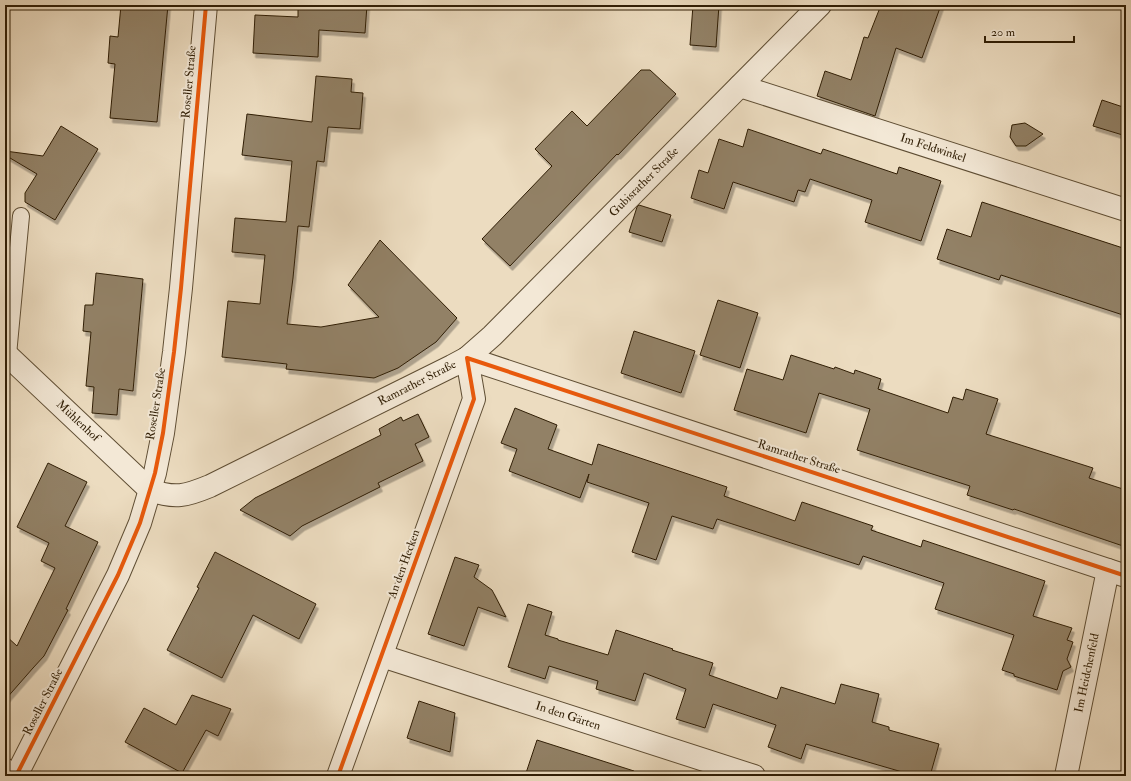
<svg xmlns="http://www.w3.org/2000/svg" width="1131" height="781" font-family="'IM FELL Double Pica',serif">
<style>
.building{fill:#928166;stroke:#301e05;filter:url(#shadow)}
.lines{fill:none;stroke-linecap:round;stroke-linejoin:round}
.service-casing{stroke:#5f4e34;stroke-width:18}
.minor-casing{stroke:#5f4e34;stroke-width:24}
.tertiary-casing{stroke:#5f4e34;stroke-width:24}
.service{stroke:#f3e8d6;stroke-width:16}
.minor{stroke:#f3e8d6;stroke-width:22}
.tertiary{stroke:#f3e8d6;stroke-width:22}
.cycleway-casing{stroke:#f3e8d6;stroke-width:6}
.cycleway{stroke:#e8590c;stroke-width:4}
.labels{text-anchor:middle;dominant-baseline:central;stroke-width:4;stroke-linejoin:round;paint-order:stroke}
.street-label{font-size:12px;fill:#301e05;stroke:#f3e8d6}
</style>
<defs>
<filter id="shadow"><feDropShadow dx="2.5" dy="4.5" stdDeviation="0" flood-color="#0004"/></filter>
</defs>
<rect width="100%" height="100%" fill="#ecdcc0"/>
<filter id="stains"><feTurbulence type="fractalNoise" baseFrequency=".005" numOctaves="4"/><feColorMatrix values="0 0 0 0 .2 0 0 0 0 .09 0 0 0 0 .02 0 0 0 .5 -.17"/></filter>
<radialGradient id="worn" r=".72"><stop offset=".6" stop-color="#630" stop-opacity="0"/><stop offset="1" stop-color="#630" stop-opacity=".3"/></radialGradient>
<g class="building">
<path d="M121,5H168L157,122L110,118L115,64L108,63L110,36L118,37Z"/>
<path d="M327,5H367L365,33L319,30L318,57L253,53L255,15L298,17V6L327,8Z"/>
<path d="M693,5H719L716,47L690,45Z"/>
<path d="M881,5H941L922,58L896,48L875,116L817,96L825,71L851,80L864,37L868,38Z"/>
<path d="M641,70H650L676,94L618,155L617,154L510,266L482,239L552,166L535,149L572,111L587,126Z"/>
<path d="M316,76L352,79L351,92L363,93L360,129L328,127L324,162L317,161L309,227L298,226L293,278L287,324L321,327L379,317L348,285L380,240L457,318L436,342L398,368L374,378L286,369L287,364L222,357L228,301L260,304L265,255L232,252L235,218L286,222L292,161L242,155L247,114L312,122Z"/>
<path d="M1102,100L1126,108V136L1093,126Z"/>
<path d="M1025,123L1043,134L1026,146H1016L1010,137L1012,125Z"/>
<path d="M61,126L98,149L55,220L25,202V193L37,174L5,155V151L43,156Z"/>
<path d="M748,129L821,154L823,149L897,174L899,167L941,181L921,241L865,222L872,200L810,179L805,192L798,190L794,202L733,182L724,209L691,198L699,170L708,173L719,139L743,147Z"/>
<path d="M982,202L1126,249V316L1001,275L999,280L937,259L947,229L971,237Z"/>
<path d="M639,205L671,215L662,242L629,232L637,207Z"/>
<path d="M96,273L143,279L133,391L119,389L117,415L92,413L94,387L86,386L91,332L83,331L85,305H93Z"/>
<path d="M718,300L758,313L740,368L700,355Z"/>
<path d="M634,331L695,351L681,393L621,373Z"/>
<path d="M791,355L834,369L835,367L854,374L855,370L881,379L878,389L948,413L953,397L963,400L966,389L998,399L986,434L1093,468L1089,478L1126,490V547L1014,509L1013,510L967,495L970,486L857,450L870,409L819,393L806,433L734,410L747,369L783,380Z"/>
<path d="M515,408L557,425L548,449L592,465L598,444L727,487L724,496L795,521L802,502L873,526L871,530L921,547L923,540L1045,581L1033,616L1072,628L1067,640L1073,642L1067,659L1071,667L1063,671L1057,690L1014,676V674L1002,670L1014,635L935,609L944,583L863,556L859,565L717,519L713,529L672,516L656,560L632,552L649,503L587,482L589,474L580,498L509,471L517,449L501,443Z"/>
<path d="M418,414L429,437L415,444L423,461L378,483L380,487L302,526L290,536L240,510L255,498L381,435L379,429L401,417L403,421Z"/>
<path d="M48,463L87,482L65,526L98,542L66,609L68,610L44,656L33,668L5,700V635L17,646L55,568L41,561L49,543L17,527Z"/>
<path d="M215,552L316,604L299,639L253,615L222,678L167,650L199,588L197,587Z"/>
<path d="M455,557L479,565L474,577L492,590L506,617L478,607L464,646L428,634Z"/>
<path d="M528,604L552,612L545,635L558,639V640L608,655L616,630L673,649L672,650L713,663L709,675L777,699L781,687L835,704L841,684L879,694L872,722L889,727V730L939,744L930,776H916L806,744L801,759L768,747L776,725L713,704L705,728L676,719L686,689L644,673L635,701L596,689L598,681L549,666L545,679L508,667Z"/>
<path d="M192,695L231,709L218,736L206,730L182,773L125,742L144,708L176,725Z"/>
<path d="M419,701L455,713L450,752L407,738Z"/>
<path d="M537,740L634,771L633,776H525Z"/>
</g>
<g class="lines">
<g class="service-casing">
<g id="service">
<path d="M8,355L21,216"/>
<path d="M5,766L16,776"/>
</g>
</g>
<g class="minor-casing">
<g id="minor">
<path d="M740,86L1126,210"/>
<path d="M5,353L150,490C175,499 186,496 210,486L452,366L467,358L492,336L820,5"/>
<path d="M467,358L1126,576"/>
<path d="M382,656L754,776"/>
<path d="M338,776L474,399L467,358"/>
<path d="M1066,776L1108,570"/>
</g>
</g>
<g class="tertiary-casing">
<path id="tertiary" d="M16,776L118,575L140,523L155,473L163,433L174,352L181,288L206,5"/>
</g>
<use href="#service" class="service"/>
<use href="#minor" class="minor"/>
<use href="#tertiary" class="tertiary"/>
<g class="cycleway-casing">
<g id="cycleway">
<path d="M16,776L118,575L140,523L155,473L163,433L174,352L181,288L206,5"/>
<path d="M338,776L474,399L467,358L1126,576"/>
</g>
</g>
<use href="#cycleway" class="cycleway"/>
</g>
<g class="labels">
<g class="street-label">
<text transform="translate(189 82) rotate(-85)">Roseller Straße</text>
<text transform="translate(933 148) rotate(18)">Im Feldwinkel</text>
<text transform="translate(644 182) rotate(-45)">Gubisrather Straße</text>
<text transform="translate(417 383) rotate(-27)">Ramrather Straße</text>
<text transform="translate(156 404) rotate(-81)">Roseller Straße</text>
<text transform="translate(78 421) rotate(43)">Mühlenhof</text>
<text transform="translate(799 457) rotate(18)">Ramrather Straße</text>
<text transform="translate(404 564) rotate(-70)">An den Hecken</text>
<text transform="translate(1087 673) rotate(-78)">Im Heidchenfeld</text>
<text transform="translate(43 702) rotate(-63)">Roseller Straße</text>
<text transform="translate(568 716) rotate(18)">In den Gärten</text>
</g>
</g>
<rect width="1131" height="781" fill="none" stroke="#ecdcc0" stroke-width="20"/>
<rect x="6" y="6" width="1119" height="769" fill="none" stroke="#301e05" stroke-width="2"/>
<rect x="10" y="10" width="1111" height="761" fill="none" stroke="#301e05"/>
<path d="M985 36v6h89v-6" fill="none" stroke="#301e05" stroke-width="2"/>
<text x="991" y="36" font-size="12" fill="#301e05" stroke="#f3e8d6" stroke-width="3" paint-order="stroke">20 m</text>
<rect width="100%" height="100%" filter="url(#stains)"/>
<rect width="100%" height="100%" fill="url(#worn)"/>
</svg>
